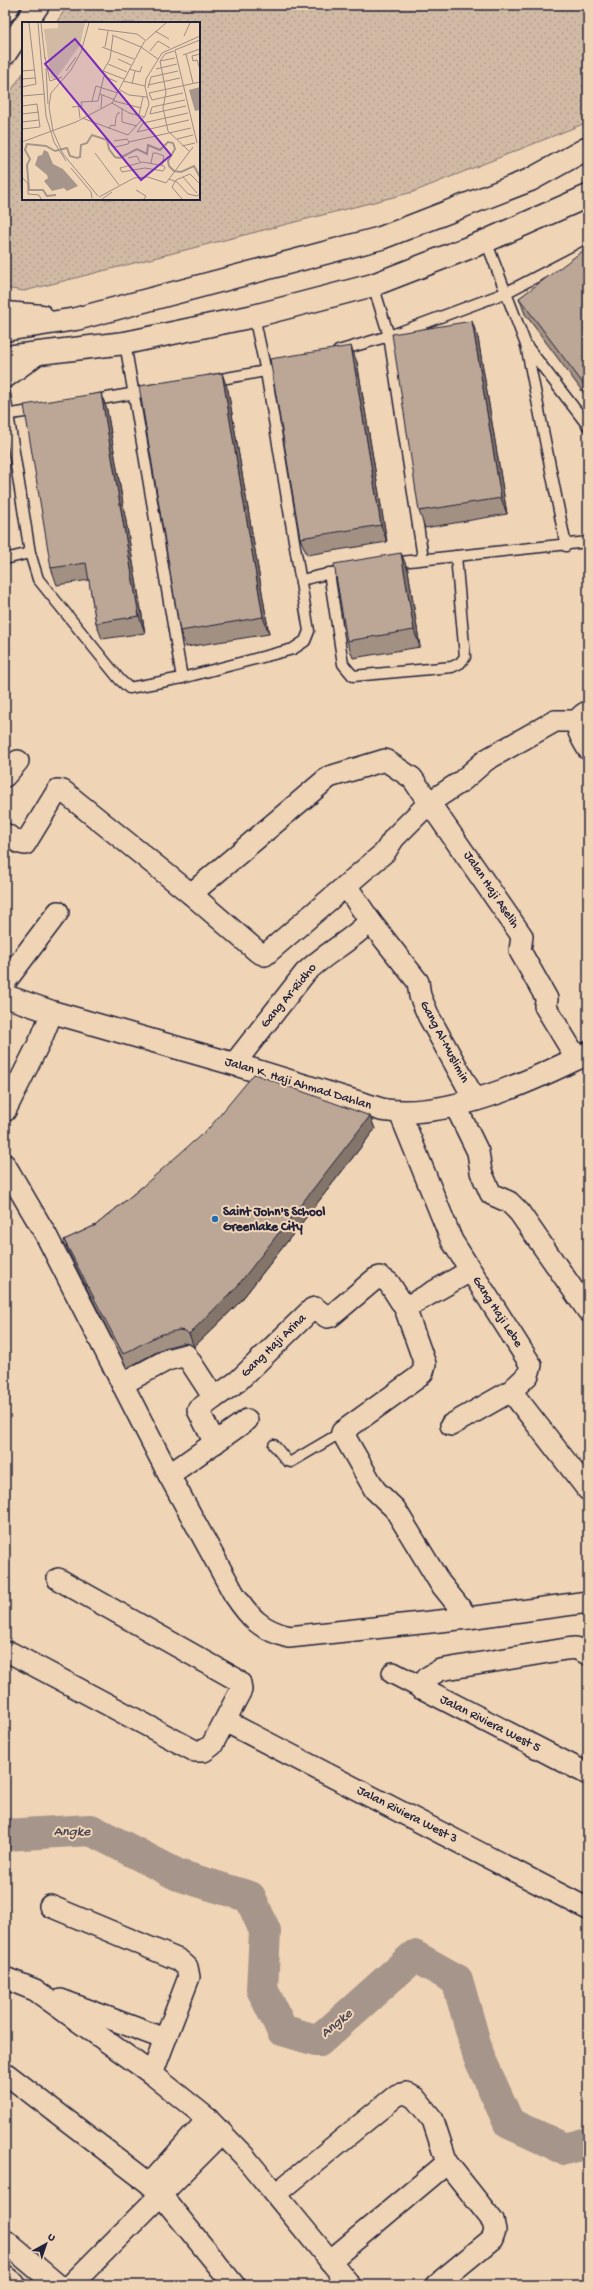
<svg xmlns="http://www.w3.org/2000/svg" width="593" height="2290" font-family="'Gochi Hand',sans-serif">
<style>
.grass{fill:url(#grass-dots);stroke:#7a6e70}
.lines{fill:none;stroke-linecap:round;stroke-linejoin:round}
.river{stroke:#a6958a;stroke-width:32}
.lane-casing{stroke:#22223b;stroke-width:13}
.street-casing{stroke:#22223b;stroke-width:24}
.secondary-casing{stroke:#22223b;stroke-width:25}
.primary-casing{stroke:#22223b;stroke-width:25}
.lane{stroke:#efd4b6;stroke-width:10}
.street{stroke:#efd4b6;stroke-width:21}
.secondary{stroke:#efd4b6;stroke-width:22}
.primary{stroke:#efd4b6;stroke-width:22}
.wall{fill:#a29082;stroke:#22223b}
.shaded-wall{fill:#84756a;stroke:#22223b}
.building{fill:#bca797;stroke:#22223b}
.poi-dot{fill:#1f6fb2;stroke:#efd4b6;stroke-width:1.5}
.labels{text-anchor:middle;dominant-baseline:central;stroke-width:4;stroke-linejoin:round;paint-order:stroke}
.street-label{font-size:13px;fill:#22223b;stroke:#efd4b6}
.poi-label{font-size:13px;font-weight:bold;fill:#22223b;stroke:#efd4b6;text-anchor:start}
.water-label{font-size:14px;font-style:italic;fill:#4a4453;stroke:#efd4b6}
.inset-river{fill:none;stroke:#a6958a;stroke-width:2}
.inset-road{fill:none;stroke:#9d8d85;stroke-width:1}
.view{fill:#7b2cbf;fill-opacity:0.15;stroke:#7b2cbf;stroke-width:2}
.inset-edge{fill:none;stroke:#22223b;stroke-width:2}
</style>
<defs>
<pattern id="grass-dots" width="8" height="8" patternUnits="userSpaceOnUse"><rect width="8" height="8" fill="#d1baa4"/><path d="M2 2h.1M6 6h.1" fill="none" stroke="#b3a08e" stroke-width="1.8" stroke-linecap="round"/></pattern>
</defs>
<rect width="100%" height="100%" fill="#efd4b6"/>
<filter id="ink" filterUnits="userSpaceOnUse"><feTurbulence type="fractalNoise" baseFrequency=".025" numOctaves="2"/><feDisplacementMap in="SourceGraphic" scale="8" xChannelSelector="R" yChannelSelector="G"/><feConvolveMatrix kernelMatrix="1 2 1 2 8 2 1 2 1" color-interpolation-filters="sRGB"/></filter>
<g filter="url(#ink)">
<path class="grass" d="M68,5H588V122L413,192L24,291L5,288V100L23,73V199H199V23H56Z"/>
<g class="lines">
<path class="river" d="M5,1835L91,1830L178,1875L250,1897L265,1931L262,1989L282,2030L319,2041L414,1956L457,1980L479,2057L509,2123L565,2149L588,2143"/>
<g class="lane-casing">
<g id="lane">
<path d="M486,241L526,345"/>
<path d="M373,285L389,336L423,558"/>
<path d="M125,343L182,678"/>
<path d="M338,351L389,336L505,293L588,250"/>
<path d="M210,381L271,370"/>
<path d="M5,395L30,553L38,579L120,680L129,688L182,678L293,649L305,641L309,631L266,372L254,316"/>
<path d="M90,401L153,390"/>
<path d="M5,415L37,410"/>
<path d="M566,546L526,345L588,426"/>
<path d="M5,559L30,553"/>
<path d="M391,563L588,542"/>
<path d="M329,573L343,664L353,676L452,667L460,663L465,657L456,556"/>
<path d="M301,580L336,572"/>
<path d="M274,1445L287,1461L291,1462L342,1432"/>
</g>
</g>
<g class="street-casing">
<g id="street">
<path d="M587,712C570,721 580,736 588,749"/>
<path d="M5,776L18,761"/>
<path d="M5,834L20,843L25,844L58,790L63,791L191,894L258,952L265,955L385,852L394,838L430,802L462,781L486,760L555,721H578"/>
<path d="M347,887L370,921L418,982L420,996L429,1017L475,1100"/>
<path d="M191,894L329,777L385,760L412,778L522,936L520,951L547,999L545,1006L577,1059"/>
<path d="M5,982L58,912"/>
<path d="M234,1064L305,973C325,953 350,942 370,921"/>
<path d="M455,1105L478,1152L481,1172L491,1194L509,1202L519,1212L588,1311"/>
<path d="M5,1111L42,1037L52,1012"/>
<path d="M400,1113L452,1241L531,1365L528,1375L511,1391L588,1490"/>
<path d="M5,1165L46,1235L169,1475L234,1594C250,1618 261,1630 289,1637L468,1618L588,1602"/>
<path d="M122,1384L167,1360L186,1355L214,1398L238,1381L312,1309L315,1308L327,1317L331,1316L375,1279L380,1277L389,1283L405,1308"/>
<path d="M214,1398L198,1410L215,1443"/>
<path d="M451,1425L511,1391"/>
<path d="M169,1475L247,1420"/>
<path d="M468,1618L440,1583L395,1509L375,1490L342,1432L417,1378L423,1372L425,1364L405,1308L470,1271"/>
<path d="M11,1653L195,1751H204L212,1745L241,1690L240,1683L234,1678L58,1579"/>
<path d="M393,1673L588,1774"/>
<path d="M420,1688L428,1677L440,1670L566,1649L575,1648L588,1654"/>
<path d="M225,1721L588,1909"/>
<path d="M50,1906L179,1960L187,1967L189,1977L152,2074"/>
<path d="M5,1978L35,1990L152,2074L208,2119L244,2156L350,2285"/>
<path d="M61,2000L165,2039"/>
<path d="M5,2073L150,2184L161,2195L234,2285"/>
<path d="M150,2184L208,2119"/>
<path d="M276,2194L397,2095L406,2093L415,2098L433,2120L447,2163L493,2221L495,2230L492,2239L436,2285"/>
<path d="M330,2261L447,2163"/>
<path d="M71,2285L222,2133"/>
</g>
</g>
<g class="secondary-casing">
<g id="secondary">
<path d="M5,11L9,5"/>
<path d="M5,996L52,1012L234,1064L383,1110C447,1120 532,1081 588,1053"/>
<path d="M5,2241L57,2285"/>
<path d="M5,2277L15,2285"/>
</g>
</g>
<g class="primary-casing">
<g id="primary">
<path d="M26,23L38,5"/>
<path d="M5,54L23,27"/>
<path d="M5,313L42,316"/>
<path d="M5,330L76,319L381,238L530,180L588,148"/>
<path d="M5,357L125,343L254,316L373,285L486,241L588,196"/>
<path d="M5,377L35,355"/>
</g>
</g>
<use href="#lane" class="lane"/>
<use href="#street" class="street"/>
<use href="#secondary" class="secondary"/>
<use href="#primary" class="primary"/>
</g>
<g class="wall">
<path d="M588,255V399L525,314L519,298Z"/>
<path d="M478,338L507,514L425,528L419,511Z"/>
<path d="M357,362L387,542L307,555L300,538Z"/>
<path d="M228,390L269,634L186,647L180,631Z"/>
<path d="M101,393L107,410L145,633L102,639L96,623L89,580L57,585L51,568Z"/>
<path d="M401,553L408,570L420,647L353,658L347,641Z"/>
<path d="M370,1116L375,1129L240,1302L194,1347L190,1344L183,1343L164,1348L127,1368L69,1253L64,1240L96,1225L142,1187Z"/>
</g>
<g class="shaded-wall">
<path d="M472,321L478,338L507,514L501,498Z"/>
<path d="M351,346L357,362L387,542L381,525Z"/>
<path d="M222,373L228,390L269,634L263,617Z"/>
<path d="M101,393L107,410L145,633L139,616Z"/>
<path d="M401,553L408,570L420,647L414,630Z"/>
<path d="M370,1116L375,1129L240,1302L194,1347L189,1334Z"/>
</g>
<g class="building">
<path d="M584,250L588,255V390L519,298Z"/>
<path d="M472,321L501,498L419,511L392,334Z"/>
<path d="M351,346L381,525L300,538L270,359Z"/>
<path d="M222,373L263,617L180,631L139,386Z"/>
<path d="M101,393L139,616L96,623L86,563L51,568L24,405Z"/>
<path d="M401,553L414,630L347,641L334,564Z"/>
<path d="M254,1074L370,1116L235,1289L189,1334L185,1331L179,1330L159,1335L123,1354L64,1240L96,1225L142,1187L210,1127Z"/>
</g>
</g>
<circle class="poi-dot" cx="215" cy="1219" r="4"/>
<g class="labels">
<g class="street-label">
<text transform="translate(491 890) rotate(56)">Jalan Haji Aselih</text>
<text transform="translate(289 996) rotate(-50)">Gang Ar-Ridho</text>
<text transform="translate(444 1042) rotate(62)">Gang Al-Muslimin</text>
<text transform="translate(298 1084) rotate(17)">Jalan K. Haji Ahmad Dahlan</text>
<text transform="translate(497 1312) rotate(57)">Gang Haji Lebe</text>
<text transform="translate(274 1346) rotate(-44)">Gang Haji Arina</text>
<text transform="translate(490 1724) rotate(27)">Jalan Riviera West 5</text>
<text transform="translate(407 1815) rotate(27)">Jalan Riviera West 3</text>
</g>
<g class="poi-label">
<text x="223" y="1212">Saint John's School<tspan x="223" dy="15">Greenlake City</tspan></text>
</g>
<g class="water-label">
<text x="72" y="1832">Angke</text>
<text transform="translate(337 2024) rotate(-40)">Angke</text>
</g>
</g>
<g transform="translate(22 22)">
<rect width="178" height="178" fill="#efd4b6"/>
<path d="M36,1H63L58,23L33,58L29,56L28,51L22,7L36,6Z" fill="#d1baa4"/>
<path d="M178,65V88L173,89L167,68ZM22,128L26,130L31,142L41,147L56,164L45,169L42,166L30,169L22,159L26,156L25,153L13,143L16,134L20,133Z" fill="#a6958a"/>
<path class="inset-river" d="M34,173L25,174L21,168H7L5,143L8,137L3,128L5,122L24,124L33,129L45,126L48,134L55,136L58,135L59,123L65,121L70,113L85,118L87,127L93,135L98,136L115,127L125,132L126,123L138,128L146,120L151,121L153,127L146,139L147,144L152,149L159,150L172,144L178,155"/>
<path class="inset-road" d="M16,1L24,94L32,120L44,139M19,1L23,37M67,1L59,30L49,48L29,71L27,85L31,109L41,132L76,174M76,7L115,12L123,18M133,9L147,17M90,13L119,25M91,14L88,37L81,49L102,57M162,14L168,1M80,25L112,37M83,25L86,9M119,25L136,37M128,29L136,19L148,26M164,32L171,61M178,32L170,34L171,39L175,38L178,47M161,33L178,27M23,35L28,59L40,55M96,37L109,43M138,39L144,70L141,86L146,109L168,130M138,39L143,32L152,29M138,39L153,36M86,42L105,50M24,46L26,82M107,47L118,50L120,44M134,47L155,42M0,49L12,48M44,49L54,35M82,54L95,60M0,57L13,56M101,59L123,64M110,62L113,49M126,63L158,56M0,65L14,62L7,1M126,66L129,55L156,49M98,68L107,73L125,75M161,71L130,78L127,71L178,60M78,72L93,78M0,74L23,72M163,78L130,85L128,92L164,84M70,79L74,64L96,71M92,79L119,86M56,80L58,96M90,81L107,91L123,95M0,84L15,82L18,105L0,107M50,85L60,84L59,80L76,79L82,54M79,86L80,73M100,86V100L115,104M0,92L17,90M117,93L121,75M60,96L106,113L123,94L127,82L123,65L124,57L140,31L178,14M0,100L17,98M87,107L89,103L93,104L94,95L96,91H98M115,110L121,101L166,91M115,110L167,98M155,117L171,113M92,119L105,117L107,120M0,120L54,100L90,81L122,20L144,1M107,120L169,106M175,121L153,28L178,18M160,124L173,121M93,125L106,122L107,120M73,131L97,163M106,136L115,134L118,140M121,140L142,144L143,146L141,149L123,146L100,150L98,146ZM129,141L131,131H134L142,134L140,143M49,146L69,170L70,176M0,155L6,162V172L17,173L19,177M161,155L175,171M147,157L155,160L166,172L175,174L178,172M154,158L168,152L178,162M154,158L150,165L160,177M114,168L124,174L122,177M77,175L112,156L126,155L144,161L171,125M80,177L90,170"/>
<path class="view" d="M53,17L149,133L119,158L23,42Z"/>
<rect width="178" height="178" class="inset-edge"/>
</g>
<rect width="593" height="2290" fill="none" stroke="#efd4b6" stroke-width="20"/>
<rect x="10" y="10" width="573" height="2270" fill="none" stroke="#22223b" stroke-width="1.5" filter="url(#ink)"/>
<g transform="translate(46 2244) rotate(40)" stroke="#efd4b6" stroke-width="3" paint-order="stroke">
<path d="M0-3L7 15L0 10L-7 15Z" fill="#22223b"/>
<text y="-6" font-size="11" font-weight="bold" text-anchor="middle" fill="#22223b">U</text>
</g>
</svg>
